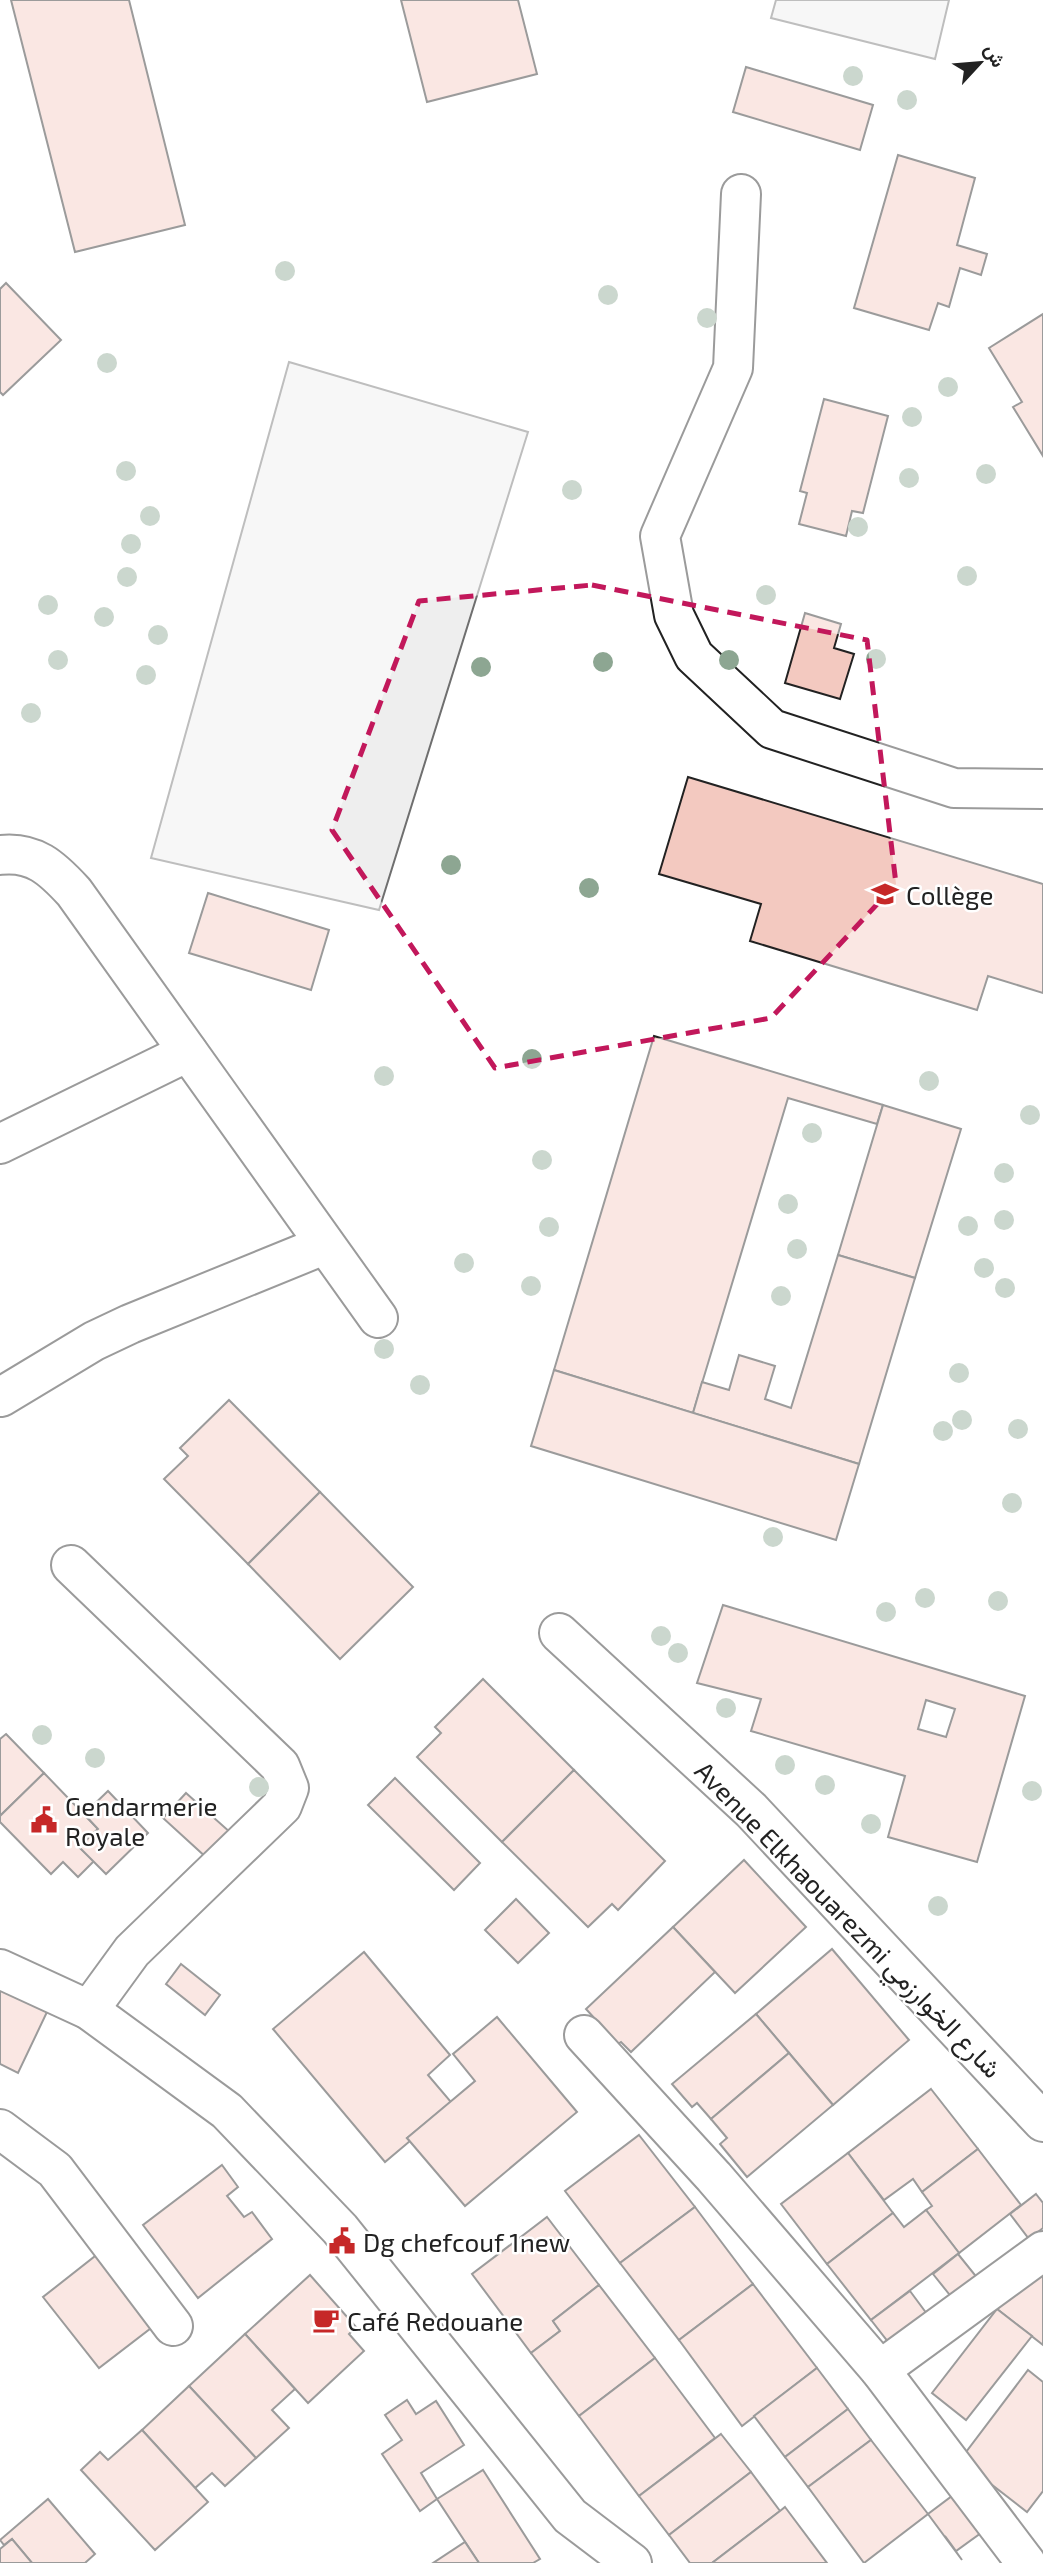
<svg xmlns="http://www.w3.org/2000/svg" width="1043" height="2563" font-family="'Exo 2',Vazirmatn,sans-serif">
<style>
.green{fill:#eee;stroke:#6f6f6f;stroke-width:2}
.building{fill:#f3c9c0;stroke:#222;stroke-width:2;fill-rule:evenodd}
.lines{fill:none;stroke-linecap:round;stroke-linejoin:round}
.minor-casing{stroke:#222;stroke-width:42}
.minor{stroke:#fff;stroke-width:38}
.tree{fill:#8da692}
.marked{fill:none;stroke:#c2185b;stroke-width:5;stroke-dasharray:14 9;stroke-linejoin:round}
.labels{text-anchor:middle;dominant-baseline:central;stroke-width:5;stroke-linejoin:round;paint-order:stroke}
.poi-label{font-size:26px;fill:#222;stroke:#fff;text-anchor:start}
.street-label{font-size:26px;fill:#222;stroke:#fff}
</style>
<rect width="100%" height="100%" fill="#fff"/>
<g class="green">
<path d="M776,0H949L935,59L771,18Z"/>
<path d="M289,362L528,432L379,910L151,858Z"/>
</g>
<g class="building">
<path d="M11,0H129L185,225L75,252Z"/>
<path d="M401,0H518L537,74L427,102Z"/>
<path d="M746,67L873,105L860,150L733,112Z"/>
<path d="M898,155L975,178L957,245L987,254L981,275L960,268L949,307L938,303L929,330L854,308Z"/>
<path d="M6,283L61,340L3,395L0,392V289Z"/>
<path d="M1043,314V456L1013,407L1022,402L989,348Z"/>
<path d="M824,399L888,416L863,513L852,511L846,536L799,524L807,493L800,491Z"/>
<path d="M805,613L841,624L834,648L854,654L840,699L785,683Z"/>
<path d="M688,777L1043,884V993L988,976L977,1010L750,941L761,904L659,874Z"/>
<path d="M208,893L329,930L311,990L189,953Z"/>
<path d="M654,1036L883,1105L877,1124L788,1098L693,1413L554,1370Z"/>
<path d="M883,1105L961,1129L915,1278L838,1255Z"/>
<path d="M838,1255L915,1278L859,1464L693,1413L702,1382L729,1390L739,1355L775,1366L765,1399L791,1408Z"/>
<path d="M554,1370L859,1464L836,1540L531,1446Z"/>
<path d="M229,1400L320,1492L248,1564L164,1479L188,1456L180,1448Z"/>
<path d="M320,1492L413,1587L340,1659L248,1564Z"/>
<path d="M723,1605L1025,1696L977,1862L888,1837L905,1776L751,1731L761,1699L697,1683ZM926,1700L955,1709L946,1737L918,1729Z"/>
<path d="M483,1679L574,1770L502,1842L417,1757L441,1733L435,1727Z"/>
<path d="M6,1734L44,1773L0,1816V1739Z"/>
<path d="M574,1770L665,1861L618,1910L612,1904L588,1927L502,1842Z"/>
<path d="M44,1773L98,1829L79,1847L94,1861L78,1877L63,1862L51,1874L0,1822V1816Z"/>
<path d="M395,1778L480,1863L454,1890L368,1805Z"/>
<path d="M108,1791L148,1833L106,1874L79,1847L98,1829L84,1814Z"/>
<path d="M186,1793L231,1833L208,1859L163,1818Z"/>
<path d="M744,1860L806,1927L735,1993L673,1927Z"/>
<path d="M516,1899L549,1933L518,1963L485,1930Z"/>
<path d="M673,1927L715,1972L631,2052L621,2042L618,2044L586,2009Z"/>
<path d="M832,1949L909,2040L833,2105L756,2014Z"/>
<path d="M364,1952L450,2055L428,2075L451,2102L407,2138L410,2141L385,2162L273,2029Z"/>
<path d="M181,1964L220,1995L205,2015L166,1984Z"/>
<path d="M0,1989L47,2012L18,2073L0,2064Z"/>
<path d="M756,2014L789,2053L711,2119L697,2103L692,2107L672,2084Z"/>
<path d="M497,2017L577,2112L465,2206L407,2138L475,2081L453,2054Z"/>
<path d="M789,2053L833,2105L747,2177L720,2144L727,2138L711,2119Z"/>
<path d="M931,2089L978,2149L922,2192L913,2179L884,2200L848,2153Z"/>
<path d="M639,2135L695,2207L620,2263L565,2191Z"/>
<path d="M978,2149L1021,2205L959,2253L926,2210L932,2206L922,2192Z"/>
<path d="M848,2153L893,2213L827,2264L781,2204Z"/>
<path d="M222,2165L238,2187L227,2196L244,2217L252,2212L272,2239L198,2298L143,2225Z"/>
<path d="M1036,2194L1043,2203V2228L1029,2239L1010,2214Z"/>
<path d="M695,2207L753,2284L679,2340L620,2263Z"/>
<path d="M926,2210L959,2253L871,2320L827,2264L893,2213L904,2227Z"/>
<path d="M547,2217L599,2285L553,2321L560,2331L531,2353L472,2274Z"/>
<path d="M1043,2251V2345L997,2309Z"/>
<path d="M99,2253L155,2325L99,2368L43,2297Z"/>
<path d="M958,2254L979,2280L953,2299L933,2274Z"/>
<path d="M310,2275L356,2327L349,2334L364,2351L308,2403L245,2334Z"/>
<path d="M753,2284L817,2368L742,2426L679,2340Z"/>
<path d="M599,2285L655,2358L579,2416L531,2353L560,2331L553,2321Z"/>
<path d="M910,2291L927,2314L889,2343L871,2320Z"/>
<path d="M997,2309L1032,2336L966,2420L932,2393Z"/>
<path d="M245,2334L295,2389L272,2410L289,2428L256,2458L189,2386Z"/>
<path d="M655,2358L715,2438L639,2496L579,2416Z"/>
<path d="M817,2368L848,2409L785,2457L754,2416Z"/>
<path d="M1028,2370L1043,2382V2491L1027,2512L960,2460Z"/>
<path d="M189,2386L256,2458L225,2486L212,2473L195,2488L142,2430Z"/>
<path d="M407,2400L416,2414L436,2401L464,2445L421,2473L437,2499L420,2511L382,2454L402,2440L385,2415Z"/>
<path d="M848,2409L871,2440L808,2487L785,2457Z"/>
<path d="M142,2430L208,2502L155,2550L81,2470L100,2452L108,2460Z"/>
<path d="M721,2434L751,2472L669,2535L639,2496Z"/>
<path d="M871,2440L928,2514L864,2563L808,2487Z"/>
<path d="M483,2470L540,2559L533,2563H479L437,2499Z"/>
<path d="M751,2472L780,2511L712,2563H690L669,2535Z"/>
<path d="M952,2496L981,2533L956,2551L945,2536L962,2560L928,2514Z"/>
<path d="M48,2499L95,2554L85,2563H32L12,2539L4,2545L0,2540Z"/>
<path d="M785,2507L827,2563H712L780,2511Z"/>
<path d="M12,2539L32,2563H0V2549Z"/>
<path d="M465,2542L479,2563H433Z"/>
</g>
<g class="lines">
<g class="minor-casing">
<g id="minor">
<path d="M741,194L733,368L660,536L674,615L694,656L772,729L954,788L1043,789"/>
<path d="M0,855C34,851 52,868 74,892L378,1318"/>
<path d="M0,1144L188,1052"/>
<path d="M1,1397L94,1341L130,1324L324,1245"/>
<path d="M71,1565L280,1766L289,1788L282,1806L132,1951L89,2010"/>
<path d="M559,1633L751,1810L1043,2122"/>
<path d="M0,1969L89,2010L227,2111L340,2229L570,2516L632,2563"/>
<path d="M584,2035L714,2177L880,2370L1026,2563"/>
<path d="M0,2129L55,2170L173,2326"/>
<path d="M880,2370L1043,2251"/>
</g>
</g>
<use href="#minor" class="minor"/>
</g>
<g class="tree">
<circle cx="853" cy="76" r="10"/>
<circle cx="907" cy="100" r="10"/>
<circle cx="285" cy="271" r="10"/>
<circle cx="608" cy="295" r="10"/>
<circle cx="707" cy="318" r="10"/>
<circle cx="107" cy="363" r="10"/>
<circle cx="948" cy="387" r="10"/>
<circle cx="912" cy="417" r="10"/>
<circle cx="126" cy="471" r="10"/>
<circle cx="986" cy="474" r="10"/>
<circle cx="909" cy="478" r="10"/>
<circle cx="572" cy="490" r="10"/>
<circle cx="150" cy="516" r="10"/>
<circle cx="858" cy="527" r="10"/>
<circle cx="131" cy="544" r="10"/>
<circle cx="967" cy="576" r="10"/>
<circle cx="127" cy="577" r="10"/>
<circle cx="766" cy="595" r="10"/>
<circle cx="48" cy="605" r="10"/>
<circle cx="104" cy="617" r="10"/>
<circle cx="158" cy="635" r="10"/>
<circle cx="876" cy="659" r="10"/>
<circle cx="58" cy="660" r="10"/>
<circle cx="729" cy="660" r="10"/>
<circle cx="603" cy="662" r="10"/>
<circle cx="481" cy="667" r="10"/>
<circle cx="146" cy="675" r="10"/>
<circle cx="31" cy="713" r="10"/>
<circle cx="451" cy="865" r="10"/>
<circle cx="589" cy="888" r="10"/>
<circle cx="532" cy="1059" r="10"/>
<circle cx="384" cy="1076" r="10"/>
<circle cx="929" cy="1081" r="10"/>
<circle cx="1030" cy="1115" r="10"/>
<circle cx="812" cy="1133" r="10"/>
<circle cx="542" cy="1160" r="10"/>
<circle cx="1004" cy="1173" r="10"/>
<circle cx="788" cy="1204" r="10"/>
<circle cx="1004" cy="1220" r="10"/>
<circle cx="968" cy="1226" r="10"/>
<circle cx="549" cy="1227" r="10"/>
<circle cx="797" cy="1249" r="10"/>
<circle cx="464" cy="1263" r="10"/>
<circle cx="984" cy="1268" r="10"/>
<circle cx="531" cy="1286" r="10"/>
<circle cx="1005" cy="1288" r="10"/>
<circle cx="781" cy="1296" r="10"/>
<circle cx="384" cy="1349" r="10"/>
<circle cx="959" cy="1373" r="10"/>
<circle cx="420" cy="1385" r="10"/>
<circle cx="962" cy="1420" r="10"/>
<circle cx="1018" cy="1429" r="10"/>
<circle cx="943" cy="1431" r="10"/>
<circle cx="1012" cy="1503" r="10"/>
<circle cx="773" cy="1537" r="10"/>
<circle cx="925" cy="1598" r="10"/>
<circle cx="998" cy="1601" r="10"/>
<circle cx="886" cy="1612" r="10"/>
<circle cx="661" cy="1636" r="10"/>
<circle cx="678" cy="1653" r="10"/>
<circle cx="726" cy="1708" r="10"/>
<circle cx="42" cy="1735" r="10"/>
<circle cx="95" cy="1758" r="10"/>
<circle cx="785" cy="1765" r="10"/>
<circle cx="825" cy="1785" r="10"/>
<circle cx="259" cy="1787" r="10"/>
<circle cx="1032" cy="1791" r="10"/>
<circle cx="871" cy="1824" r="10"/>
<circle cx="938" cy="1906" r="10"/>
</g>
<path d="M0 0H1043V2563H0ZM592,585L867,640L896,884L771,1018L495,1068L332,830L419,601Z" fill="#fff" fill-opacity=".55" fill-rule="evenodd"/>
<path class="marked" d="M592,585L867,640L896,884L771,1018L495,1068L332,830L419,601Z"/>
<defs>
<g id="school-bare" transform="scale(2.1)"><path d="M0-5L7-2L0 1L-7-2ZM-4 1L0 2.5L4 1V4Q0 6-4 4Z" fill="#c62828" stroke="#fff" stroke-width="2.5" paint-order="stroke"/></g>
<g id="civic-bare" transform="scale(2.1)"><path d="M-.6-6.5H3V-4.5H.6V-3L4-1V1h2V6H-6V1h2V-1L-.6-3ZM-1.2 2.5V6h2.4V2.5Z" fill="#c62828" stroke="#fff" stroke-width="2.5" paint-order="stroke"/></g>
<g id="cafe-bare" transform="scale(2.1)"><path d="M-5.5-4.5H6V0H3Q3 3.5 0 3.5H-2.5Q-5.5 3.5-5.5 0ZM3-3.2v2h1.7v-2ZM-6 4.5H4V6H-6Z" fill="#c62828" stroke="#fff" stroke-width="2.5" paint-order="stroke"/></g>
</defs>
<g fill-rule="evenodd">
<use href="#school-bare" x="885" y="894"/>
<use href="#civic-bare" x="44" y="1820"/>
<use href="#civic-bare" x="342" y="2241"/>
<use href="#cafe-bare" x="326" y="2320"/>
</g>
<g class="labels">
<g class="poi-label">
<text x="906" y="894">Collège</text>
<text x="65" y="1805">Gendarmerie<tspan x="65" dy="30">Royale</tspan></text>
<text x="363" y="2241">Dg chefcouf 1new</text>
<text x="347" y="2320">Café Redouane</text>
</g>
<g class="street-label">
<text transform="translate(849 1919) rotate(46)">Avenue Elkhaouarezmi شارع الخوارزمي</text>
</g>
</g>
<g transform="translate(980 63) rotate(64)" stroke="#ffffff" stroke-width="5" paint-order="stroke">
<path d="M0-5L12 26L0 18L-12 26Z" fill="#222222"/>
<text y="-10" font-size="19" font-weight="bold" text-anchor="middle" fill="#222222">ش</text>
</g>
</svg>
